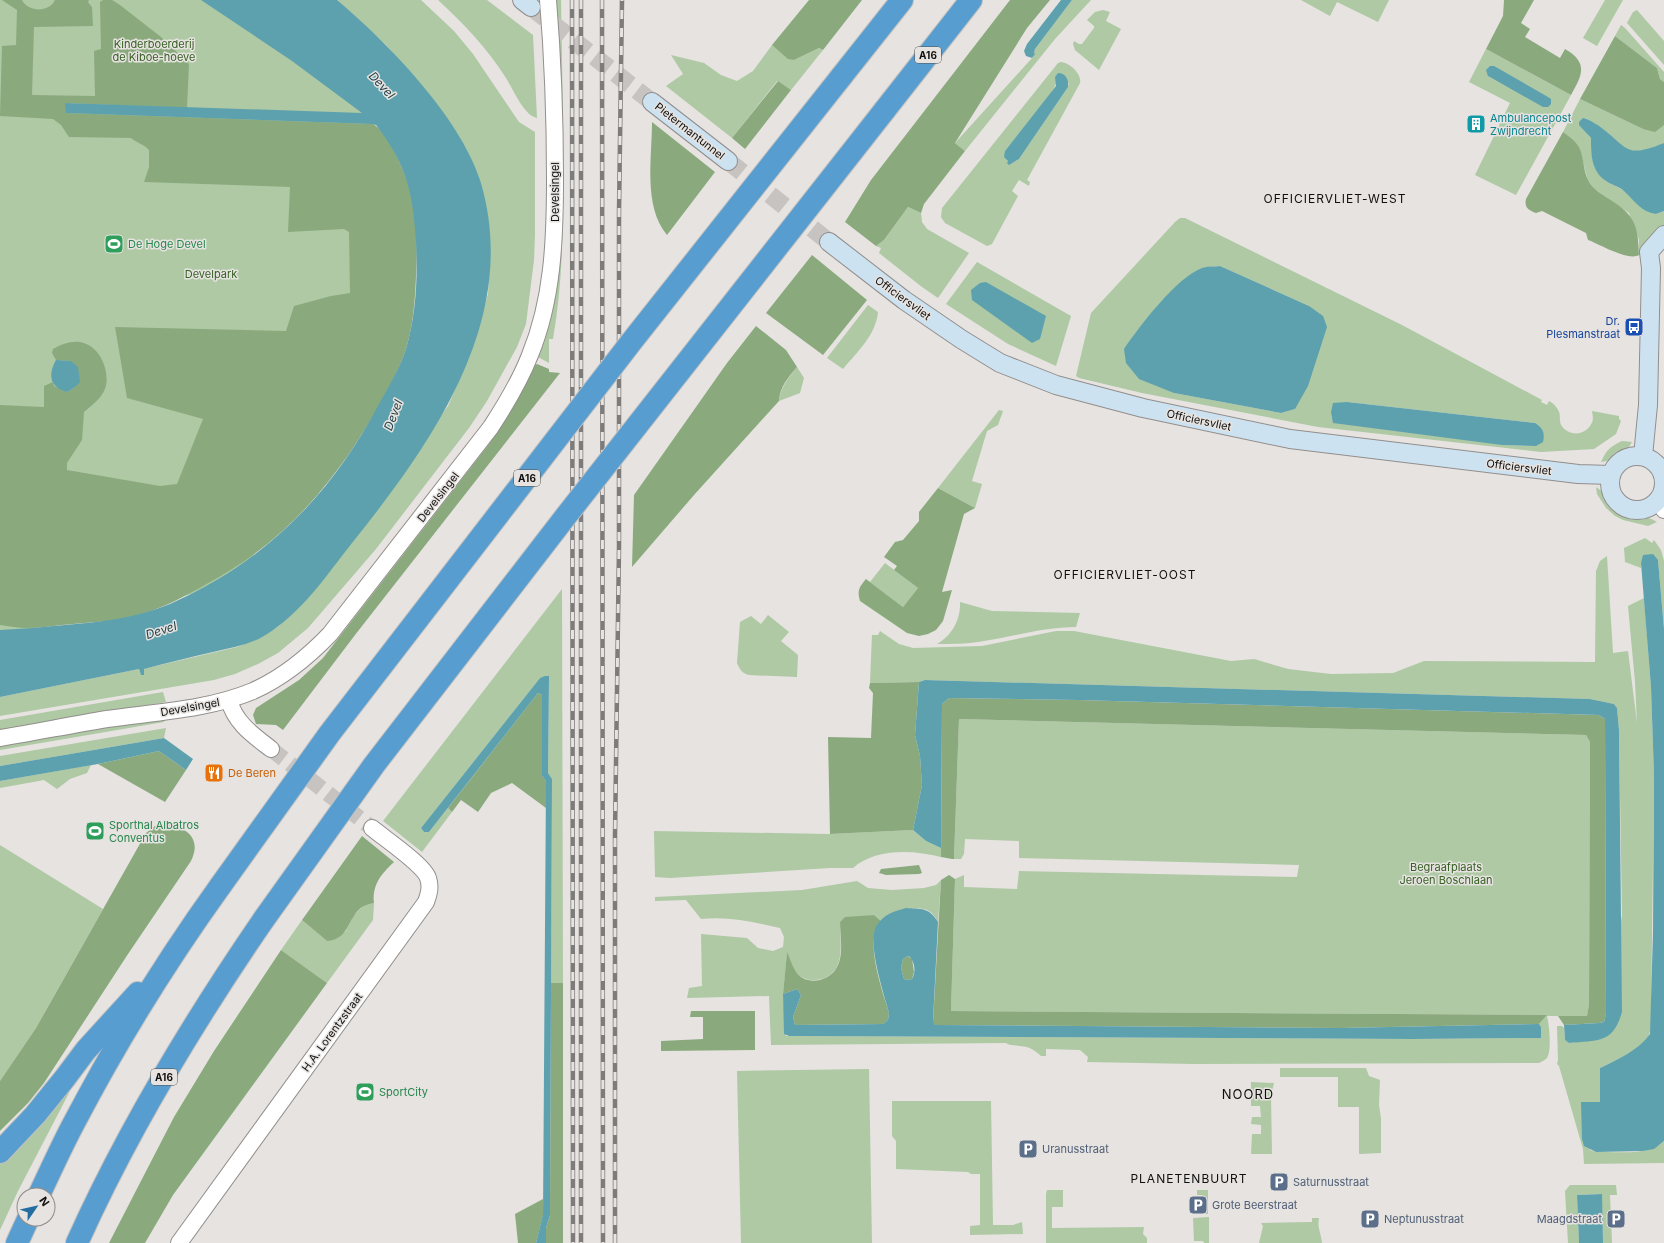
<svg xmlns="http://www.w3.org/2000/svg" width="1664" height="1243" font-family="Inter,sans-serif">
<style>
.green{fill:#aec9a4;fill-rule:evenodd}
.forest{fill:#8aaa7e}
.water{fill:#5da1ae;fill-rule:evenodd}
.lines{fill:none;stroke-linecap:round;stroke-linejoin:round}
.tertiary-tunnel{stroke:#c6c3c0;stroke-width:16;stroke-dasharray:16 8;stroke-linecap:butt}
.secondary-tunnel{stroke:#c6c3c0;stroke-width:18;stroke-dasharray:18 9;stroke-linecap:butt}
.tertiary-casing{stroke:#928e8c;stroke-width:18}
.secondary-casing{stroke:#928e8c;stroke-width:20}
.motorway-casing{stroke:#c1c1c0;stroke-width:24}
.tertiary{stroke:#fff;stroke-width:16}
.secondary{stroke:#cde2f1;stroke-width:18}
.motorway{stroke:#589dd0;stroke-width:22}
.rail-casing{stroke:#7e7c7a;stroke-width:4.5}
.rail{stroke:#e6e3e0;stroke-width:3;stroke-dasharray:9;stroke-linecap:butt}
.motorway-bridge-casing{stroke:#c1c1c0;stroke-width:24;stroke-linecap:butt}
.motorway-bridge{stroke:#589dd0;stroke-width:22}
.labels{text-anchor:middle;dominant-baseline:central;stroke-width:3;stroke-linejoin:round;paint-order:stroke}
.shield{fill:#e6e3e0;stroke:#504f4d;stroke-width:1}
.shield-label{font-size:10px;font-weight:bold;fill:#100f0e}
.park-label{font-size:11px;fill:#365f23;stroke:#e6e3e0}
.culture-label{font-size:11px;fill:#0d838f;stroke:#e6e3e0;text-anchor:start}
.street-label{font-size:11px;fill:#100f0e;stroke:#e6e3e0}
.leisure-label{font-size:11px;fill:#27864d;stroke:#e6e3e0;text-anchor:start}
.transit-label{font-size:11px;fill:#164399;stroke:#e6e3e0;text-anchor:end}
.food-label{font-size:11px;fill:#c56008;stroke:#e6e3e0;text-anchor:start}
.service-label{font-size:11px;fill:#4e5e75;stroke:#e6e3e0;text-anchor:start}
.water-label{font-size:12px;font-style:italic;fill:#1a3b42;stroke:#e6e3e0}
.neighbourhood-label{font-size:12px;letter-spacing:1px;fill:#100f0e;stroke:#e6e3e0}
.quarter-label{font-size:13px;letter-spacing:1px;fill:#100f0e;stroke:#e6e3e0}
</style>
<rect width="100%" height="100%" fill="#e6e3e0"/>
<g class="green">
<path d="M0,0H218L366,109L409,186L242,583L0,636Z"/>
<path d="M337,0H421L454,31L473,54L519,122L535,132V235L534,260L526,324L517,347L487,401L469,428L376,549L308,628L278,653L258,664L235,674L214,680L0,716V697L139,669L141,675L143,669L237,647L262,637L279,626L448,406L470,356L488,294L490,263L479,178L466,148L429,95L386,45Z"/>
<path d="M438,0H487L533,35L537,118C524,116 513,89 506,78C487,48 464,24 438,0Z"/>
<path d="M555,0H561C562,57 563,113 563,170C563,227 563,282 553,339H549V363L538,357L544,339Z"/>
<path d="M1072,0H1091L1055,39L965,151L955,143L1033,57L1035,49Z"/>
<path d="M1301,0H1389L1378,22L1337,2L1330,16Z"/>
<path d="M1605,0H1623L1597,46L1583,38Z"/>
<path d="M1103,10L1110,12L1106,21L1121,29L1099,70L1075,50L1073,44L1074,41L1079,44H1082L1094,28V26L1087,20L1095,12Z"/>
<path d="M1637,10L1664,41V65L1627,23L1633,12Z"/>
<path d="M1621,25L1625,28L1664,72V82L1660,79L1657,68L1615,36Z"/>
<path d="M772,45L788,58L794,60L819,48L823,50L791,90L777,81L732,138L666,86L683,74L671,55L704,63L721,75L737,81L753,71Z"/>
<path d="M1486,49L1571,95L1516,195L1475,175L1510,103L1469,82Z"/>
<path d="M1061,62C1070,63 1082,74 1080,83L1027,180L1030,182L1029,186L1019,180L1012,191L1018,196L992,244L987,246L945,223L941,217L942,208L1058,63ZM1056,83H1069L1068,87L1019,159L1012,163L1008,162L1005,151C1014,140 1055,93 1056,83Z"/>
<path d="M1580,99L1643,129L1664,125V143C1655,147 1646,151 1637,151C1621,152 1601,125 1585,118L1588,135L1591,138L1592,157L1595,168L1606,181L1623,190L1656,214L1664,211V229L1639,255V240L1629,213L1596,191L1588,181L1581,154L1577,144L1563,132Z"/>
<path d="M908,207L921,213L922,222L927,229L969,253L938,298L922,287L879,253L881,248L876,246L884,240Z"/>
<path d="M1180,218H1185L1402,325L1542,400L1541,402L1547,405L1549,401C1553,403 1556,406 1558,410C1561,414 1559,420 1561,425C1568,436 1583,436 1590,426C1594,421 1593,417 1592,411L1619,416V419L1621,421L1616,434L1594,449L1541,452L1318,427L1142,393L1079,378L1076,376L1091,313L1175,222ZM1220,266L1309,306L1295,409L1281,413L1174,393L1202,268ZM1347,402L1535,423L1536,446L1502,445Z"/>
<path d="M977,262L1071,316L1056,366L1008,344L946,304Z"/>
<path d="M868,305L878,312C876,335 857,352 843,369L827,358Z"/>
<path d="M797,367L804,378L800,393L779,401C781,386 788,379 797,367Z"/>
<path d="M999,410L1003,411L998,425L987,431L972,481L982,484L975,508L938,488Z"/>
<path d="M1622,441L1632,442C1627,452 1613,461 1601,462C1607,449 1610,447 1622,441Z"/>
<path d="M1596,487C1608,494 1611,508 1624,513C1635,518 1645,514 1657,522L1648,526L1623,520L1615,516L1606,508L1597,494Z"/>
<path d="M1645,538L1652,543L1654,540L1661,550L1664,561V629L1658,560L1641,563V568L1625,562L1624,548Z"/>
<path d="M1607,556L1613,653L1628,651L1637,723L1635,682L1628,606L1644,598L1651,687L1654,776L1651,1019C1651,1024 1651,1030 1649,1035C1642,1050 1615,1060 1600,1068L1601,1102H1582L1590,1150L1596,1152C1617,1151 1648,1157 1664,1141V1163L1584,1164L1583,1149L1559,1066L1557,1064L1558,1060L1557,1026H1562L1564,1028L1565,1040L1569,1043L1603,1038L1622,915L1619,730L1617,708L1614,704L1590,699L925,680L919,682L870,683L872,635H878L880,631L899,644L913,648L982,646L1056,631H1074L1231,661L1254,659L1288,669L1331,674L1393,673L1424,661L1595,662L1596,571L1600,561Z"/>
<path d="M885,563L918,588L903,607L870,582Z"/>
<path d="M562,589L563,983H551L552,779L548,773L549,676L540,678L421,828L424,832H429L448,808L452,812L422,852L383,821Z"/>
<path d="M960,602L992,611L1080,613L1076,627C1045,627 1015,636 984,641C968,644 953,644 937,644C952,636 961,619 960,602Z"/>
<path d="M768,615L789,632L781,641L798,655L797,677L749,675C742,673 740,670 737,663L740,622L751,616L761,624Z"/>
<path d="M163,692L166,702L0,731V720Z"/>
<path d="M959,719L1586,735L1590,742L1589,1004L1587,1016H1547C1549,1024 1552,1050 1547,1058C1545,1060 1541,1062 1539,1063L1194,1064L1087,1062L1088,1057L1080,1050L1046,1049V1056H1041C1035,1050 1028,1046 1019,1046C1014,1045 1011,1046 1006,1043L771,1045L769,996L687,998L689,988L702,986L701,934L747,938L758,948L773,951L783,947L784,937L780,928C754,922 728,916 701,919L686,900L655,901V897L802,890L857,881L868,888L892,890L924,888L936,885L941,880L938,922C935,917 932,912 927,910C915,905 889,911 881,921L874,915L840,922C840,945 847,976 816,980C810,981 801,978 796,973C792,968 790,958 787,953L783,994L786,1036L1412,1039L1541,1038V1027L1539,1024L1547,1015L951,1011L955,879L964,875V887L1017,889L1019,871L1297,877L1299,865L1019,858V841L965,839L964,854L961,859H954Z"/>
<path d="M164,720V722L0,750V745L122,725Z"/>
<path d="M166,728L164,738L0,766V756Z"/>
<path d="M91,765L87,773L70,779L57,789L44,780L0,788V781Z"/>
<path d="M913,830L926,841L941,848V857C913,850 876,848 853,868H830L670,878L655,877L654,831L830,834Z"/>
<path d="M0,845L103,909L36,1028L0,1081Z"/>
<path d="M374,903L373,920L327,983L281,950L302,920L327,941L346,931L353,916L363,906Z"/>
<path d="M83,1066L18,1191L0,1230V1162Z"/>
<path d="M1280,1068H1366L1369,1076L1380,1080L1379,1105L1381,1118V1153L1359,1154V1107H1338V1077H1280Z"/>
<path d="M869,1069L872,1243H741L737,1071Z"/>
<path d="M1251,1082L1274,1083L1271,1095L1272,1154H1251L1252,1134H1261V1125L1251,1124L1252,1117H1261L1260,1106H1251Z"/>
<path d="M892,1101H991L993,1225H1013L1022,1222L1023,1234L970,1235V1226L980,1225V1174H971L968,1172L896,1169V1141L892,1136Z"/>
<path d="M1570,1185H1616L1617,1195H1610L1612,1243H1603L1601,1194L1577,1195L1579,1243H1568L1565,1191Z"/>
<path d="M1047,1190H1063V1207H1052V1228L1144,1227L1143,1234L1147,1238V1243H1046V1194Z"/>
<path d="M1197,1190H1208V1214H1203L1202,1195H1197Z"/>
<path d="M1209,1217V1243H1204L1203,1241H1194L1193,1218Z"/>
<path d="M1312,1218H1319C1317,1228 1321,1233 1322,1243H1259L1263,1226L1261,1223L1312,1222Z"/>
</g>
<g class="forest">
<path d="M2,0H22C28,12 49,13 55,0H89L88,2L92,7L93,26L34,27L32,95L95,96L94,51L101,49L100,2L103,0H112L120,5L161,37L189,64L187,108L66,103V113L372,124C385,128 398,158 403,170C417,202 418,243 416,277C415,301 413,326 406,349C396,380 371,421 353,448C311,509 271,549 205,585C184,597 164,607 142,614C120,621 96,622 73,624C58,625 42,628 27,628C18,628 9,626 0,625V405L44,407V386L53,382L54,386L67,392L75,387L71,361L56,360L52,353L53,349C62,344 70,341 80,342C100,345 111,372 105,389C101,399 91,406 84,412L82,440L67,463V470L160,486L177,484L203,419L127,398L115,327L286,331L294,306L331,296L350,293L349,232L344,229L288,232L290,187L144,182L149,167V150C144,144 137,143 131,138L69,137L61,125L53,119L0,116L2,46L16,45L17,10Z"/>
<path d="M809,0H862L823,50L819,48L794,60L788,59L772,45Z"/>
<path d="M1010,0H1050L1027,28L955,143L965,151L924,204L921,213L908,207L884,240L876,246L845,222L871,180Z"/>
<path d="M1504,0H1534L1521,23L1530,29L1525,37L1560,58L1565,49C1589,63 1582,75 1571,95L1486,49L1503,16Z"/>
<path d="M1615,36L1657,68L1660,79L1664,82V125L1655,132L1643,129L1580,99Z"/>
<path d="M778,81L791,90L745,149L732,138Z"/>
<path d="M652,122L715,172L667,235C643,206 652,158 652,122Z"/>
<path d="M1563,132C1567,135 1573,139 1577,144C1585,155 1582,170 1589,182C1594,190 1601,194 1609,199C1635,215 1638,225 1639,255C1629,261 1602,246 1591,241L1588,240L1586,233L1542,211L1536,213C1529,210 1524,208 1526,199Z"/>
<path d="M812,255L867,300L823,355L766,313Z"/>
<path d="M756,326L786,350L797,367C788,378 780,386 779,401L694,495L632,567L634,495L727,363Z"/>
<path d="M537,364L549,369V372L560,373L355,635L283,730L276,725L256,724L253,715L256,708L299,680L323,658L489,444L513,408L535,365Z"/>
<path d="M938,488L975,508L964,514L942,592L952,590L943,621L936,630L928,634L919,636L907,633L860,601C857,591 859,587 866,579L903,607L918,588L894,570L897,566L884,557L895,542L903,540L919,521V512Z"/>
<path d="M919,682L915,735L920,756L922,785L913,830L830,834L828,737L871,738L873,693L869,688L870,683Z"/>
<path d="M538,693L542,695V776L546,781V808L512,783L491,793L478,812L461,800L452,812L448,808Z"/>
<path d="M949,698L1078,700L1599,715L1605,719L1606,1014L1604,1022L1599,1023L1564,1025L1558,1016H1587L1589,1004L1590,742L1586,735L959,719L954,859H952L941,857L942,704Z"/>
<path d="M159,751L186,770L165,802L98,764Z"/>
<path d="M166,823C187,828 202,838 191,861L128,954L44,1083L28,1103L0,1131V1081L36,1028L146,833L155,826Z"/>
<path d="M362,836L394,862C381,874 372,885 374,903C370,904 365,905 362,907C347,918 350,939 327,941L302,920Z"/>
<path d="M919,865L922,873L919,874L886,875L879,873L881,869Z"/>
<path d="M949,875L955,879L951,1011L1547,1015L1539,1024L1340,1028L935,1025L933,1022L941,880Z"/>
<path d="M874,915L881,921C863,939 883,992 889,1013L888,1020L883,1024L795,1025L793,1017L801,995L797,989L783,994L787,952C790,958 792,966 796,972C805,986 830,982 837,967C844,955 840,935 840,922L845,917Z"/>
<path d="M281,950L327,983L173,1195L145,1243H109L174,1117L214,1051Z"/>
<path d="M908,956L912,959L914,972L912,979L907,980L904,979L901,968L903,959Z"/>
<path d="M551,983H563V1243H546V1228L550,1215Z"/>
<path d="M691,1011H755V1050L661,1051V1041L703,1039V1017H690Z"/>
<path d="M543,1199V1216L536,1243H518L515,1214Z"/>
</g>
<g class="water">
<path d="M201,0H337C387,42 460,117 480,180C522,317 433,442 352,543C326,576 301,614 264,636C249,645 230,648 213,652C190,657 167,663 144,669V675H141L139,669L0,697V630C22,629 43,627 65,625C101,622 136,618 170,604C265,562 331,495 379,404C389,386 400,368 406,349C416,315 418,277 416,242C413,193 407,165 376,125L372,124L66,113L65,103L362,113L292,61Z"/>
<path d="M1061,0H1072L1035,49L1034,53L1035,54L1032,58L1026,56L1024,51L1027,44Z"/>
<path d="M1490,66H1494L1548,97L1551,99V104L1548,107H1543L1490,77L1488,76L1486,70Z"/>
<path d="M1058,73C1066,73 1069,80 1068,87L1019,159L1009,165L1007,163L1008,161L1004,157L1005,151L1056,86L1055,77Z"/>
<path d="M1583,118C1589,119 1594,123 1599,126C1629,148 1624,159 1664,143V211L1656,214C1641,212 1635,201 1624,191C1619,186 1611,185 1606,181C1591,171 1591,154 1591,138L1579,125V122Z"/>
<path d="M1220,266L1309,306L1323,316L1327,327L1308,386L1295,409L1281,413L1174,393L1139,379L1126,363L1124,349C1139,327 1177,277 1202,268C1207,266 1214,267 1220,266Z"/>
<path d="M986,282L1046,316L1040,339L1032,343L972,300L971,290L980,283Z"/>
<path d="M56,360L71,361L78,367L80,382L75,387L67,392C49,387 48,374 56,360Z"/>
<path d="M1347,402L1535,423C1543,428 1545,433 1543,442L1536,446L1502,445L1333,423L1331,412L1333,403Z"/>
<path d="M1653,554L1658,560L1664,629V1141L1654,1149L1643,1151L1596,1152L1584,1146L1582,1139L1581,1102H1600V1068C1618,1059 1638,1051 1650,1034L1653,932L1654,776L1651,687L1641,563L1643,555Z"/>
<path d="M545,676H549V679L548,773L552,779L550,1215L546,1228V1243H536L543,1215L546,781L542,776V695L538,693L429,832H424L421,828L540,678Z"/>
<path d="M925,680L1590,699L1614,704L1617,708L1619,730L1622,1012C1613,1044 1598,1040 1569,1043L1565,1040L1564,1025L1599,1023L1604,1022L1606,1014L1605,719L1599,715L1078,700L949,698L942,704L941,848L926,841L913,830L922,785L920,756L915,735L919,682Z"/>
<path d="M164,738L193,759L186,770L159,751L98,764L0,781V766Z"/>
<path d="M906,908C921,909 929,907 938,922L933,1021L935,1025L1340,1028L1539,1024L1541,1027V1038L1412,1039L789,1036L784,1034L783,994L797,989L801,995L793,1017L795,1025L883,1024L888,1020L889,1013C884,994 866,941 877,925C884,914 895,911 906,908ZM908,956L910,957C915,963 916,972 912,979L907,980L904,979L901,968L903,959Z"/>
<path d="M1602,1194L1603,1243H1579L1577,1195Z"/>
</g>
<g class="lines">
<path class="tertiary-tunnel" d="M271,749L372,828"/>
<g class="secondary-tunnel">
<path d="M531,7L652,102"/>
<path d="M728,161L829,242"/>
</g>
<g class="tertiary-casing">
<g id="tertiary">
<path d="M1658,501L1664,510"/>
<path d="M229,700C235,723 253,735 271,749"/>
<path d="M0,738C36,732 71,725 107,719C156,712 207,710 253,691C282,678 308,657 330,634L491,427C506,404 520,381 530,355C553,299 555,239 555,179C555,119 553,60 548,0"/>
<path d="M179,1243L426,902C429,894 431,887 428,878C424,865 384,838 372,828"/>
</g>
</g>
<g class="secondary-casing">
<g id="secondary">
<path d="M522,0L531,7"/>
<path d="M652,102L728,161"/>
<path d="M829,242L904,300L961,339L1000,363L1056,385L1143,408L1290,439L1578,474L1611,475"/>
<path d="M1643,456L1648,405L1651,268L1649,252L1664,235"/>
<circle cx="1637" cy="483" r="27"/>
</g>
</g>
<g class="motorway-casing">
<g id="motorway">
<path d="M841,77L902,0"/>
<path d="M884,111L971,0"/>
<path d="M0,1152L35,1115L65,1078L86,1050L138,993"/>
<path d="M39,1195C51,1170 62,1145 75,1121C118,1039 167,960 221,885"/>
<path d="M17,1243L28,1219"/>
<path d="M77,1243C128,1129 194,1021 264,919"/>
</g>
</g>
<use href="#tertiary" class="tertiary"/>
<use href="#secondary" class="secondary"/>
<use href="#motorway" class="motorway"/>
<g class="rail-casing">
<g id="rail">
<path d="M572,0L573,1243"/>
<path d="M581,0V1243"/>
<path d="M602,0L603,1243"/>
<path d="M615,1243V836L619,547V212L622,0"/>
</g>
</g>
<use href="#rail" class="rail"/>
<g class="motorway-bridge-casing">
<g id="motorway-bridge">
<path d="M221,885L330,733L632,341L841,77"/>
<path d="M264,919L374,765L566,516L884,111"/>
</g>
</g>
<use href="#motorway-bridge" class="motorway-bridge"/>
</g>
<defs>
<g id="building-square" transform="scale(1)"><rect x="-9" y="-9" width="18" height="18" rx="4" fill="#0f9aa8" stroke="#e6e3e0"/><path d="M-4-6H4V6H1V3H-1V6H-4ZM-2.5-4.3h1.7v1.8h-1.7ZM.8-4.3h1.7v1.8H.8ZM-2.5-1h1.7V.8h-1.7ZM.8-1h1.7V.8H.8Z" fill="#fff"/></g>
<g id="stadium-square" transform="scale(1)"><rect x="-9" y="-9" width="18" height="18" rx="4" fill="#2e9e5b" stroke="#e6e3e0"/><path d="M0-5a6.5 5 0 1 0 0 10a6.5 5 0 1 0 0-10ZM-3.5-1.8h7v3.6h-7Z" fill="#fff"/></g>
<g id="bus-square" transform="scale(1)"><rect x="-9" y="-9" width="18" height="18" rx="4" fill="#1a4fb4" stroke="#e6e3e0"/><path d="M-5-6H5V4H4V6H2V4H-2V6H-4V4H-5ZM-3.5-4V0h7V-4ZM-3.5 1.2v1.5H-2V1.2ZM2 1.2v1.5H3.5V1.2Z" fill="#fff"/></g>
<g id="restaurant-square" transform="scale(1)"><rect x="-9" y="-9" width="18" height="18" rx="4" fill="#e8710a" stroke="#e6e3e0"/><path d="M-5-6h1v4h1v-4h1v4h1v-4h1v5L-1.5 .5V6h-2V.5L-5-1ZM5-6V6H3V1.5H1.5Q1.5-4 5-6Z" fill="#fff"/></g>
<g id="parking-square" transform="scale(1)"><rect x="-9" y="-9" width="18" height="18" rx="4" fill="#5c6f8a" stroke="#e6e3e0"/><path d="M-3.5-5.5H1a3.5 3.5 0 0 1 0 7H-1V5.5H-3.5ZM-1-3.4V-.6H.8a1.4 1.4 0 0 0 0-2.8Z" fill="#fff"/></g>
</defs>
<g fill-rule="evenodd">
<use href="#building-square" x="1476" y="124"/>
<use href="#stadium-square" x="114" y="244"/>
<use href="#bus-square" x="1634" y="327"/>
<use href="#restaurant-square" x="214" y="773"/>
<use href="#stadium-square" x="95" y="831"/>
<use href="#stadium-square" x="365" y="1092"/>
<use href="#parking-square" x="1028" y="1149"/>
<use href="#parking-square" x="1279" y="1182"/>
<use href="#parking-square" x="1198" y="1205"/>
<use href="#parking-square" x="1370" y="1219"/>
<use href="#parking-square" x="1616" y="1219"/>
</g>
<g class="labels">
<g class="shield">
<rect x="915" y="47" width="26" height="16" rx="3"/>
<rect x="514" y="470" width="26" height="16" rx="3"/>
<rect x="151" y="1069" width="26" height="16" rx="3"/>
</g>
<g class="shield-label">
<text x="928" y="55">A16</text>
<text x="527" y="478">A16</text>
<text x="164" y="1077">A16</text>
</g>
<g class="park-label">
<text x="154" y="44">Kinderboerderij<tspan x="154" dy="13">de Kiboe-hoeve</tspan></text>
<text x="211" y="274">Develpark</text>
<text x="1446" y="867">Begraafplaats<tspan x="1446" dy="13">Jeroen Boschlaan</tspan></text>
</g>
<g class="culture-label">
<text x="1490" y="118">Ambulancepost<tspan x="1490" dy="13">Zwijndrecht</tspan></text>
</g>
<g class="street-label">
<text transform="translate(690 131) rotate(38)">Pietermantunnel</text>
<text transform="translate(555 192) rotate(-90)">Develsingel</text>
<text transform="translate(903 298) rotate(36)">Officiersvliet</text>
<text transform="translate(1199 420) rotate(12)">Officiersvliet</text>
<text transform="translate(1519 467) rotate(7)">Officiersvliet</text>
<text transform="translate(438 497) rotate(-52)">Develsingel</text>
<text transform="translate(190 707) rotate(-10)">Develsingel</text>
<text transform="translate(332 1032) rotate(-54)">H.A. Lorentzstraat</text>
</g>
<g class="leisure-label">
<text x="128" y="244">De Hoge Devel</text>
<text x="109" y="825">Sporthal Albatros<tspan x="109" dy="13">Conventus</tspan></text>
<text x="379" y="1092">SportCity</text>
</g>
<g class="transit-label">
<text x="1620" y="321">Dr.<tspan x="1620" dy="13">Plesmanstraat</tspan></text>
</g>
<g class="food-label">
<text x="228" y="773">De Beren</text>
</g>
<g class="service-label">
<text x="1042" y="1149">Uranusstraat</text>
<text x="1293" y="1182">Saturnusstraat</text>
<text x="1212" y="1205">Grote Beerstraat</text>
<text x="1384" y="1219">Neptunusstraat</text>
<text x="1602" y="1219" text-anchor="end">Maagdstraat</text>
</g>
<g class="water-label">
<text transform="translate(382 85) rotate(47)">Devel</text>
<text transform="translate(393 415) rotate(-69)">Devel</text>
<text transform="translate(161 630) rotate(-18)">Devel</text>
</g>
<g class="neighbourhood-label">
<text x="1335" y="198">OFFICIERVLIET-WEST</text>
<text x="1125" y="574">OFFICIERVLIET-OOST</text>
<text x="1189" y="1178">PLANETENBUURT</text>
</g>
<g class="quarter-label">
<text x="1248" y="1094">NOORD</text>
</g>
</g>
<g transform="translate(36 1207) rotate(56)"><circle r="19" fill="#e6e3e0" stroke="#908e8c"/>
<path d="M0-3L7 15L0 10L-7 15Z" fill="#236da1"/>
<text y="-6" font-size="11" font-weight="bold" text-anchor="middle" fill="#100f0e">N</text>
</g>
</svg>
